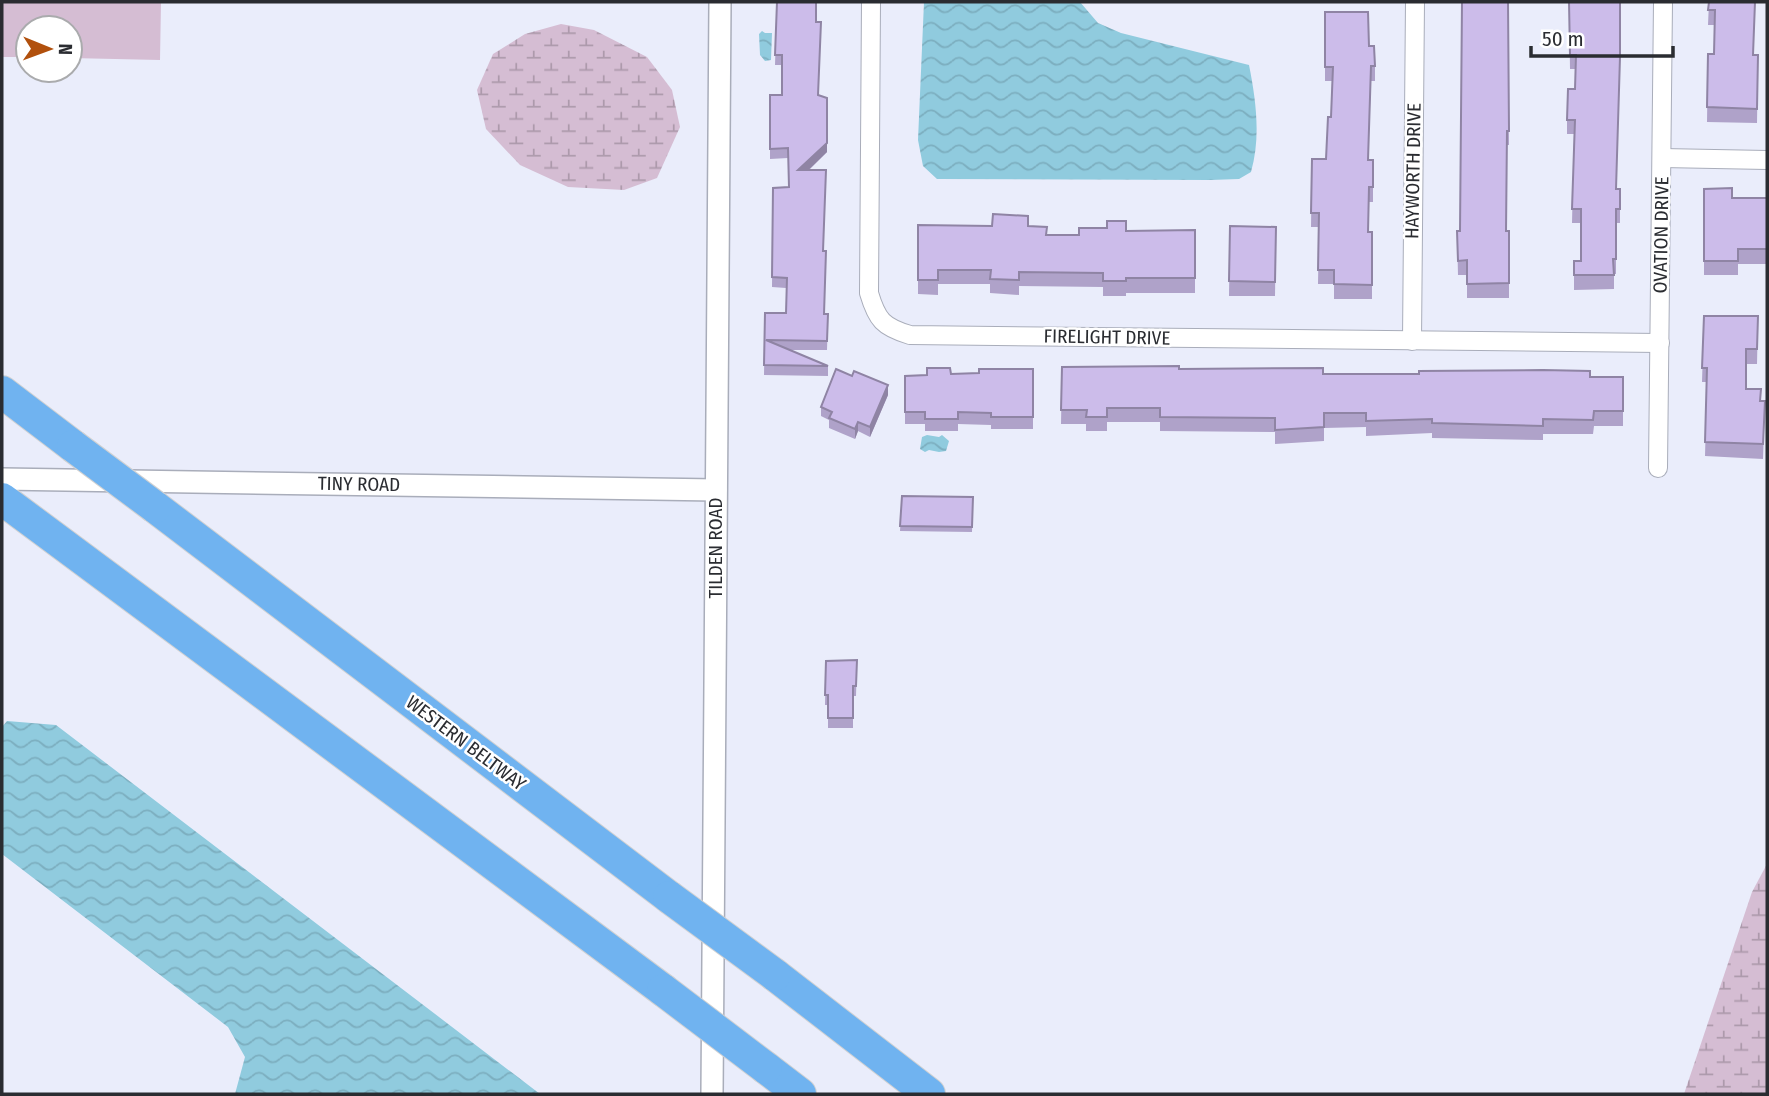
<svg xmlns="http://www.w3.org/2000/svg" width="1769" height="1096" font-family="'Fira Sans Condensed',sans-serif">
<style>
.wetland{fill:url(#wetland-marsh)}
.pitch{fill:#d5bdd3}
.water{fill:url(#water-waves)}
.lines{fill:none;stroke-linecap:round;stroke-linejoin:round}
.minor-casing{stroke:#a9adba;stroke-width:20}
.tertiary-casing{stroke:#a9adba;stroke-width:24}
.motorway-casing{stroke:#d0d1d2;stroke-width:34}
.minor{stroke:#fff;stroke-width:18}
.tertiary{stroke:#fff;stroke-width:21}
.motorway{stroke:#70b3f0;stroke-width:32}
.motorway-bridge-casing{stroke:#d0d1d2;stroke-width:34;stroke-linecap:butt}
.motorway-bridge{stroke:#70b3f0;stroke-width:32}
.wall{fill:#afa2c9}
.shaded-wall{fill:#8f84a4}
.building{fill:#ccbcea;stroke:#8f84a4;stroke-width:2}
.labels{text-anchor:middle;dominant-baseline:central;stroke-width:5;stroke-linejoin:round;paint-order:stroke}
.street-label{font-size:19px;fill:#2a2c31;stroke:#fff}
</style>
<defs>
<pattern id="wetland-marsh" width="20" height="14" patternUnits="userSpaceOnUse" patternTransform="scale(1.75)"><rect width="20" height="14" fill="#d5bdd3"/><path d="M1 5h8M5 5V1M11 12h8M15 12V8" fill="none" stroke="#ad9aac"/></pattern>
<pattern id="water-waves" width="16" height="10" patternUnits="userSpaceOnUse" patternTransform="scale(1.75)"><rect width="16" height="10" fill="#90cbde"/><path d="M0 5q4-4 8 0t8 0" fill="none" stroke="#7caebf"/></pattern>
</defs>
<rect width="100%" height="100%" fill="#eaedfb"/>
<g class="wetland">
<path d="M561,24L594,30L647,57L672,90L680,127L657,178L624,190L568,187L520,165L486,129L477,90L493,54L525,34Z"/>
<path d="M1767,864V1094H1684L1752,892Z"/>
</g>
<path class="pitch" d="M2,2H161L160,60L70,58V28H28V57H2Z"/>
<g class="water">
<path d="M924,2H1080L1098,23L1121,33L1249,65C1256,100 1261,137 1251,172L1239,179L1210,180L937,179L923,166L918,140Z"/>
<path d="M762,31L765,33H772L771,60L765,61L760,55L759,34Z"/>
<path d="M942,435L949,441L946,451L939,452L929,450L925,452L920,449L922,437L927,435L939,437Z"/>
<path d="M7,721L56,725L540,1094H235L245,1057L228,1027L2,854V727Z"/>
</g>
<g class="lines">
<g class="minor-casing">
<g id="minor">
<path d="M871,2L869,293C877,320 883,327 910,335L1660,343"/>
<path d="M1662,158L1767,160"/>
<path d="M1412,341L1415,2"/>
<path d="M1658,468L1663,2"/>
</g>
</g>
<g class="tertiary-casing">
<g id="tertiary">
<path d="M2,479L716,490"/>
<path d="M712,1094L720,2"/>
</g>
</g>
<g class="motorway-casing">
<g id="motorway">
<path d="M2,392L73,446"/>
<path d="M2,499L663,990"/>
<path d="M155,507L669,897"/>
<path d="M775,975L929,1094"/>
<path d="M766,1068L800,1094"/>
</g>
</g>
<use href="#minor" class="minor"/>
<use href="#tertiary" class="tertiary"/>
<use href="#motorway" class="motorway"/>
<g class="motorway-bridge-casing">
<g id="motorway-bridge">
<path d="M73,446L155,507"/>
<path d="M669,897L775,975"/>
<path d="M663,990L766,1068"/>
</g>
</g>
<use href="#motorway-bridge" class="motorway-bridge"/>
</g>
<g class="wall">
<path d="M777,2L816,22L818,95L827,152L809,170L824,251V314H828L827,350H790L828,366V376L764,375L765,313H786V288L772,287L773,188L789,187L788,158L770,159V95H782V65H775Z"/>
<path d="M1508,2L1509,145H1507L1506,231H1509V298H1467V275H1458L1457,231H1460Z"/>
<path d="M1569,2L1616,189H1620V223H1616V274H1614V289L1574,290V261H1581V223H1572L1574,134H1567V120L1575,89V69H1570Z"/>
<path d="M1709,2L1754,55H1758L1757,123L1707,122L1708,54H1714L1715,25H1708Z"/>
<path d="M1325,12L1369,46L1375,66V81H1371L1368,160H1373V202H1369V232H1372V299H1334V284H1318L1319,227H1311L1312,159H1326L1331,117L1332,81H1325Z"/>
<path d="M1704,189L1732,198H1767V264H1738V275H1704Z"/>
<path d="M918,225L1028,226L1047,235H1079L1126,231L1195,230V293H1126V296H1103V287L1019,286V295L990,293V284H938V295L918,294Z"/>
<path d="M1230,226L1276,227L1275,296H1229Z"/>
<path d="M1704,316H1758L1757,364H1746V389L1761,401H1765L1763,459L1705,456L1707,382H1702Z"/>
<path d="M1062,367L1179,369L1323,374L1623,377V426H1594L1593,434H1543V440L1432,438V433L1366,436V427L1324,428V441L1275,444V432L1160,431V422H1107V431H1086V424H1061Z"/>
<path d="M1033,369V429H991V425L958,424V431H925V424H905V376L979,373Z"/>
<path d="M888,395L870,437L858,431L855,439L829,428V420L821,416V407Z"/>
<path d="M902,496L973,497L972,532L900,531Z"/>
<path d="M857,660L856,696H853V728H828V705H825L826,661Z"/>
</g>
<g class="shaded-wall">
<path d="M827,143V152L798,180V170Z"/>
<path d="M888,385V395L870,437V427Z"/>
<path d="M858,422V431L855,439V429Z"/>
</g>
<g class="building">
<path d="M777,2H816V22H821L818,95L827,98V143L798,170H826L823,251H826L824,314H828L827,341L766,340L828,366L764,365L765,313H786L787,278L772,277L773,188L789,187L788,148L770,149V95H782V55H775Z"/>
<path d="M1462,2H1508L1509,131H1507L1506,231H1509V283L1467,284V260L1458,261L1457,231H1460Z"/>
<path d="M1569,2H1620V57L1616,189H1620V209H1616V259H1613L1614,275H1574V261H1581V209H1572L1575,120H1567L1568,89H1575L1576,55H1570Z"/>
<path d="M1709,2H1755L1753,55H1758L1757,109L1707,107L1708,54H1714L1715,10H1708Z"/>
<path d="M1325,12H1368L1369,46H1374L1375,66H1371L1368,160H1373V187H1369L1368,232H1372V285L1334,284V270H1318L1319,213H1311L1312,159H1326L1328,117H1331L1333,67H1325Z"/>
<path d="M1732,188V198H1767V249H1738V261H1704V189Z"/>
<path d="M993,214L1028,216V226L1047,227L1046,235H1079V228H1107V221H1126V231L1195,230V278H1126V281H1103V273L1019,272V280L990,279L991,270H938V280H918V225L992,226Z"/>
<path d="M1230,226L1276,227L1275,282L1229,281Z"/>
<path d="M1704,316H1758L1757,349H1746V389H1761L1760,401H1765L1763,444L1705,442L1707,368H1702Z"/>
<path d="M1179,366V369L1323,368V374H1419V371L1543,370L1590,371V377H1623V411H1594L1593,420L1543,419V426L1432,423V419L1366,421V413H1324V427L1275,430V418L1160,417V408H1107V417H1086L1087,410H1061L1062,367Z"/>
<path d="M927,368H950L951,374L979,373V369H1033V417H991V413L958,412V419H925V412H905V376L927,375Z"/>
<path d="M836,369L852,376L854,371L888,385L870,427L858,422L855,429L829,418L832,412L821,407Z"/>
<path d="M902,496L973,497L972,527L900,526Z"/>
<path d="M857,660L856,686H853V718H828V695H825L826,661Z"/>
</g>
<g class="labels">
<g class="street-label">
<text transform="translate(1413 171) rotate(-89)">HAYWORTH DRIVE</text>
<text transform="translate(1661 235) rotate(-89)">OVATION DRIVE</text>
<text transform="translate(1107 337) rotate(1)">FIRELIGHT DRIVE</text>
<text transform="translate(359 484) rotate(1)">TINY ROAD</text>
<text transform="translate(715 548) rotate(-90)">TILDEN ROAD</text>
<text transform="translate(466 743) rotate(37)">WESTERN BELTWAY</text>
</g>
</g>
<rect width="1769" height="1096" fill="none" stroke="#2a2c31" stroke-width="7"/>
<g transform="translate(49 49) rotate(91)"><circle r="33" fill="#ffffff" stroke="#aaabad" stroke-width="2"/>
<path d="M0-5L12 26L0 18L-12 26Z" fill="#b1500d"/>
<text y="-10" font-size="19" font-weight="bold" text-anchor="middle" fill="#2a2c31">N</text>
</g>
<path d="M1531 46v10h142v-10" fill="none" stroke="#2a2c31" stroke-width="3.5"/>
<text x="1542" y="46" font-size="21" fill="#2a2c31" stroke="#ffffff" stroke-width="5" paint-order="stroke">50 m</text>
</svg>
